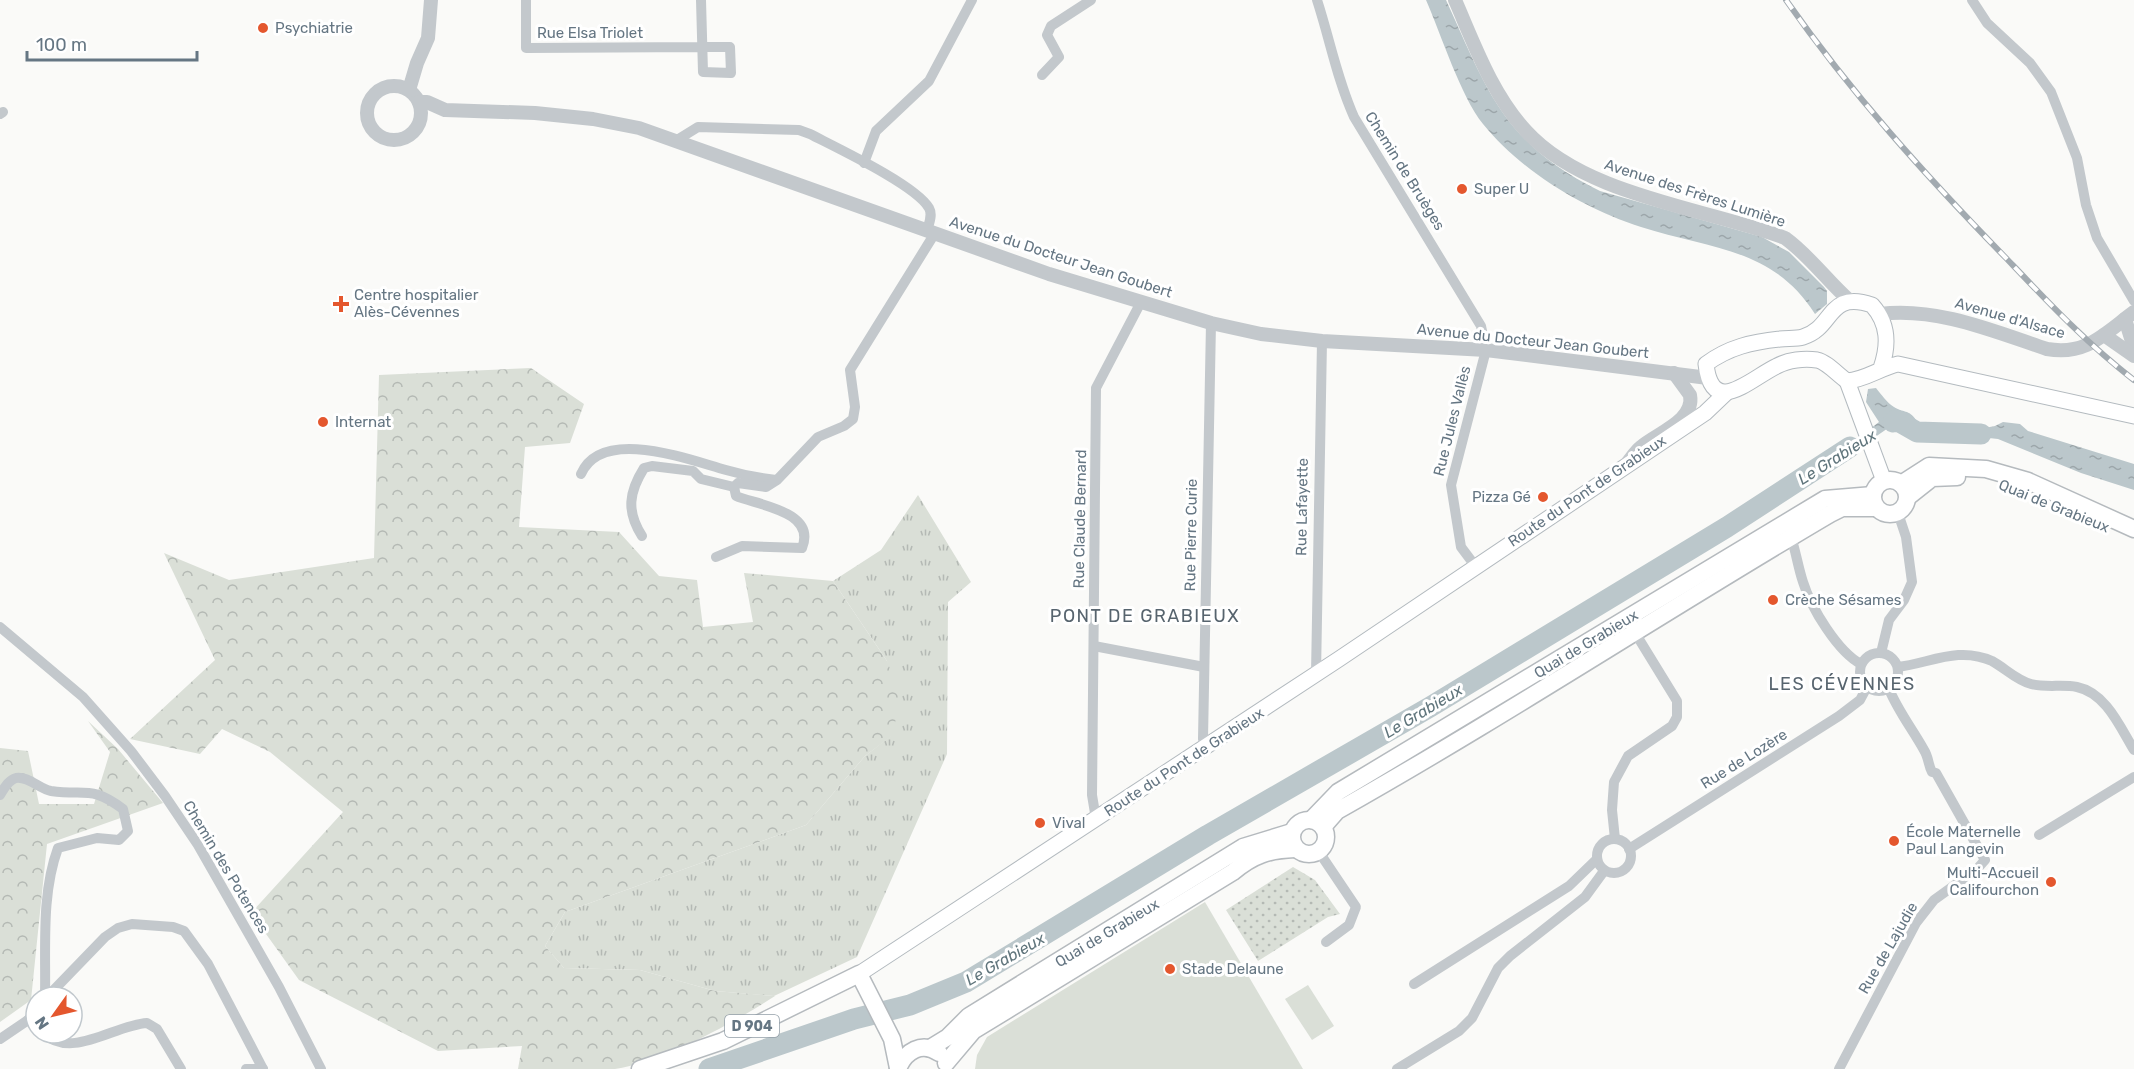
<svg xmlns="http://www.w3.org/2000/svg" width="2134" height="1069" font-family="Rubik,sans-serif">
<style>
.grass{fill:url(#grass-tufts)}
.forest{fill:url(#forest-crowns)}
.park{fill:url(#park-dots)}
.pitch{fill:#dadfd7}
.water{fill:url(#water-ripples)}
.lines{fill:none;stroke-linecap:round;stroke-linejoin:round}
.river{stroke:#bbc7cb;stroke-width:21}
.secondary-casing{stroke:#b3babf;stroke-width:17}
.primary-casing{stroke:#b5babe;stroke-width:19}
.minor{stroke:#c3c8cc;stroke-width:10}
.tertiary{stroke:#c3c8cc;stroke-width:14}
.secondary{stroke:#fff;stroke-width:15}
.primary{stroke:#fff;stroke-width:16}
.rail-casing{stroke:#a2aab0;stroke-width:6}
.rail{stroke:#fff;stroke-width:4;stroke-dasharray:11;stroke-linecap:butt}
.poi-dot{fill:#e4572e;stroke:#fff;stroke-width:2}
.labels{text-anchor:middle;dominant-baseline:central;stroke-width:6;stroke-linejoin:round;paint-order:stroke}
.shield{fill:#fff;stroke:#939fa8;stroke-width:1.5}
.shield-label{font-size:14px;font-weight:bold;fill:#657683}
.poi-label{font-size:15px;fill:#657683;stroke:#fff;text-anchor:start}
.street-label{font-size:15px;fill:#657683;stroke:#fff}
.water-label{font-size:16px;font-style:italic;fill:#60757c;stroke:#fff}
.quarter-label{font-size:18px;letter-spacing:1.5px;fill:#57646e;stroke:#fff}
</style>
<defs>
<pattern id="grass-tufts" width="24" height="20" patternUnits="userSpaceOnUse" patternTransform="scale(1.5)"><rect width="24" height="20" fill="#dadfd7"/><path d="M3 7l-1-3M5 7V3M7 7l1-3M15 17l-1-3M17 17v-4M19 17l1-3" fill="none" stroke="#b4b9b4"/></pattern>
<pattern id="forest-crowns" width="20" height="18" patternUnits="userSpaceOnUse" patternTransform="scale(1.5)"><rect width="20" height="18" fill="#dadfd7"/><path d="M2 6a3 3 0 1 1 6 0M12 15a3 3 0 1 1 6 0" fill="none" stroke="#b4b9b4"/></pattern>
<pattern id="park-dots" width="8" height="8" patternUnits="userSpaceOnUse" patternTransform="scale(1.5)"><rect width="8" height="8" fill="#dadfd7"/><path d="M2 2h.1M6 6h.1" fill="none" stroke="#b4b9b4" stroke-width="1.8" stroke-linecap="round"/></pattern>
<pattern id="water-ripples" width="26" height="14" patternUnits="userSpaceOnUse" patternTransform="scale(1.5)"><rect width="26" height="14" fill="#bbc7cb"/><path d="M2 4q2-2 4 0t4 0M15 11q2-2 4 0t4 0" fill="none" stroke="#9ca6aa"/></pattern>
</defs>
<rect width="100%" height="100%" fill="#fafaf8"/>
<path class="grass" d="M918,495L971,582L948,602L947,754L857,957L774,996L715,991L640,970L564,968L545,946L565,912L806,825L865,756L892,735L887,661L833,581L881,550Z"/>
<g class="forest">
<path d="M531,368L584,404L570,443L525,447L519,527L619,532L659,576L697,580L703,627L753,622L744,573L833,581L887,661L900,694L893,735L865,756L806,825L565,912L545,946L564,968L640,970L715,991L775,996C733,1023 665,1061 615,1069C588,1069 547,1069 518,1069L522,1046L438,1051L299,980L251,913L343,812L270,752L222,729L200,754L130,739L215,660L164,553L229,580L374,558L379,375Z"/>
<path d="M88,721L118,749L163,803L47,844L31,1000L0,1022V748L28,751L39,804H94L110,752Z"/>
</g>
<path class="park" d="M1293,867L1315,880L1340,914L1328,917L1258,961L1226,910Z"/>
<g class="pitch">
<path d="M1205,902L1303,1069H975L977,1055L987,1037Z"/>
<path d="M1308,985L1334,1026L1312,1040L1285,999Z"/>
</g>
<g class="water">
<path d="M1426,0H1446C1488,92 1503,143 1600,191L1762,237L1789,252L1824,287L1827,291V304L1815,314C1773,247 1708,249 1641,227C1584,209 1521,171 1483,124C1461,97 1441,34 1426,0Z"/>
<path d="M1876,388C1881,394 1887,403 1894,407C1903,413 1909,409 1916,420L1913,426L1915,431H1906L1894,424L1852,453L1824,464L1822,457L1854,441L1879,422L1866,402L1868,389Z"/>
<path d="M2003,422L2020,424L2028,431L2134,464V490L2081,473L1998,439L1952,434L1995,426Z"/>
</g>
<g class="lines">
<g class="river">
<path d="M1893,422L1896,420L1917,432L1981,434"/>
<path d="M709,1069L854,1019L910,1005L966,982L1208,835L1430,707L1727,527L1850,447"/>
</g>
<g class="secondary-casing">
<g id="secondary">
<path d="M1881,368C1889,345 1889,324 1872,305C1827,290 1834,328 1803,337C1796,339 1787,338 1780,339C1752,342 1729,347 1706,364C1712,419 1751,378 1777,366C1788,360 1804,358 1817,360C1827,362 1838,375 1847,381C1865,380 1880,368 1898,364L2134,416"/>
<path d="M1847,381L1884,481"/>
<path d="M859,974L1339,659L1705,413L1726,393"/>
</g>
</g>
<g class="primary-casing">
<g id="primary">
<circle cx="1890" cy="497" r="17"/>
<path d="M1901,484L1929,466L1986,469L2028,481L2134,529"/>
<path d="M1908,497L1932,478L1957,477"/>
<circle cx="1309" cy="837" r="17"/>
<path d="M1311,820L1338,792L1825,499L1873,495"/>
<path d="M1323,827L1337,811C1504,717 1665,611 1830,514L1842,508H1876"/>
<path d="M930,1048L948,1037L969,1016L1243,847L1292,832"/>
<path d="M946,1063L973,1031L1233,872C1253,855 1269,850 1295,849"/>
<path d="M640,1069L723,1041L859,974L892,1039L898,1068"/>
<path d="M898,1069C905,1051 922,1041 939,1053"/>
</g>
</g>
<g class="minor">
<path d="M526,0V48L701,47H730L731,73L703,72L701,0"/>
<path d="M1317,0C1330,40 1337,79 1354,117L1481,326L1486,350L1451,485L1461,547L1476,567"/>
<path d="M1972,0L1987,23L2030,63L2051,92L2077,158L2086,205L2097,238L2134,301"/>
<path d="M1042,75L1059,57L1047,35L1051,26L1091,0"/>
<path d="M0,114L3,112"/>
<path d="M677,140L698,127L799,130L810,134C835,147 916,185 929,208C933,215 929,223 927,231"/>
<path d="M864,163L876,131L929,81L972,0"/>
<path d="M581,474C602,426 689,460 726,470C743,475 759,478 776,480"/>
<path d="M642,536C626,511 629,492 644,468L652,466L693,471L701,479L734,487"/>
<path d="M1791,537C1796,552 1798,567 1803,582C1811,608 1838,652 1861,664"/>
<path d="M716,557L742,546L802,548C817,511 757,505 736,496L734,487L738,483L766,487L777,480L818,437L844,426L853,419L855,407L850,370L935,233"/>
<path d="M0,627L83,697L131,751L165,796L198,845L279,987L321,1069"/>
<path d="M1094,646L1204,667"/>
<circle cx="1879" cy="672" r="19"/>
<path d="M1881,653L1889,620L1904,600L1912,582L1906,537L1898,513"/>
<path d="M1898,667C1930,663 1959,646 1992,661C2005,668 2016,680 2031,684C2047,688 2062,684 2077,687C2106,693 2120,727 2134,750"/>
<path d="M1316,674L1322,341"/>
<path d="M1206,748L1203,739L1211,323"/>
<path d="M0,795C4,789 8,780 16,778C29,776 39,789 51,791C86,796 91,785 123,809L128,831L119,840L97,838L58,848C41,894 46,948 45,997"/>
<path d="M1096,819L1092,795L1096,388L1141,302"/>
<path d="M2039,835L2134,777"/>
<circle cx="1614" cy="856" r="17"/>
<path d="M1615,839L1612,810L1614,782L1628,756L1672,726L1677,717V701L1634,631"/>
<path d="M1629,849L1839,716L1860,700L1867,687"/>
<path d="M1319,852L1356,907L1349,925L1326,942"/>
<path d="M1414,984L1569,886L1597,859"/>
<path d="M47,997L105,937L118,928L132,924L173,927L184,931L208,964L263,1069"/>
<path d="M28,1020L36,1011"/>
<path d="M43,1033C72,1060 114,1025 147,1023L157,1029L181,1069"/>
<path d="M0,1039L28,1020L36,1027"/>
<path d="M246,1069H263"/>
<path d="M1397,1069L1459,1031L1472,1018L1498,968L1510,956L1585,897L1604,871"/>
<path d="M1839,1069L1916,923L1934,900L1977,869L1985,860L1936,773L1932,772C1928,765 1929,758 1924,750C1913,730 1898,711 1889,689"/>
</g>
<g class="tertiary">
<path d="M1455,0C1475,46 1492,94 1526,131C1585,196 1706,208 1785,238C1810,256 1827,281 1850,301"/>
<circle cx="394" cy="113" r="27"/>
<path d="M409,90L417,63L428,38L431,0"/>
<path d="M419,102H427L445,110L535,113L593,119L639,128L1049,274L1211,323L1261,334L1322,341L1486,350L1708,378"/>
<path d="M1880,314C1937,307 1993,331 2047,349C2086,356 2104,334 2134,312"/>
<path d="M2125,319L2134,348"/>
<path d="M2104,335L2134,356"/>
<path d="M1628,462C1632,457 1636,451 1641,447C1657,433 1695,421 1690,395L1674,373"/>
</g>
<use href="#secondary" class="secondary"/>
<use href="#primary" class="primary"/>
<g class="rail-casing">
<path id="rail" d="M1786,0C1851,93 1926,176 2005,257C2046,300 2087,344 2134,380"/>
</g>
<use href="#rail" class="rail"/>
</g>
<g class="poi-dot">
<circle cx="263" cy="28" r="6"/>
<circle cx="1462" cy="189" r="6"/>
<path d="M338 295h6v6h6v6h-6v6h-6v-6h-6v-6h6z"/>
<circle cx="323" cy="422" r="6"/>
<circle cx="1543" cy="497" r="6"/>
<circle cx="1773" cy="600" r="6"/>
<circle cx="1040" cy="823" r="6"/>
<circle cx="1894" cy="841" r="6"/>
<circle cx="2051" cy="882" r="6"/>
<circle cx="1170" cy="969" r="6"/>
</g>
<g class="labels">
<rect class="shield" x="725" y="1015" width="54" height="22" rx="4.5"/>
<g class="shield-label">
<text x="752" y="1026">D 904</text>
</g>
<g class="poi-label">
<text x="275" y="28">Psychiatrie</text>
<text x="1474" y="189">Super U</text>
<text x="354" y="295">Centre hospitalier<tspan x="354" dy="17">Alès-Cévennes</tspan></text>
<text x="335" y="422">Internat</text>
<text x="1531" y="497" text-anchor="end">Pizza Gé</text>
<text x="1785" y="600">Crèche Sésames</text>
<text x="1052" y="823">Vival</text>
<text x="1906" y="832">École Maternelle<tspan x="1906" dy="17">Paul Langevin</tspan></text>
<text x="2039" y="873" text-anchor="end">Multi-Accueil<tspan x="2039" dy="17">Califourchon</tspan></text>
<text x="1182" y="969">Stade Delaune</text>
</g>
<g class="street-label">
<text x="590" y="33">Rue Elsa Triolet</text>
<text transform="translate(1405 171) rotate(58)">Chemin de Bruèges</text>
<text transform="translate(1695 193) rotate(18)">Avenue des Frères Lumière</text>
<text transform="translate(1061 257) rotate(18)">Avenue du Docteur Jean Goubert</text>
<text transform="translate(2010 318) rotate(16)">Avenue d'Alsace</text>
<text transform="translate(1533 341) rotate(6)">Avenue du Docteur Jean Goubert</text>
<text transform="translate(1452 421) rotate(-76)">Rue Jules Vallès</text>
<text transform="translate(1587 491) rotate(-34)">Route du Pont de Grabieux</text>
<text transform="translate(2054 506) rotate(22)">Quai de Grabieux</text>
<text transform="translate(1302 507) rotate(-89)">Rue Lafayette</text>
<text transform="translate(1080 519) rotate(-89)">Rue Claude Bernard</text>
<text transform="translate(1191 535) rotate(-89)">Rue Pierre Curie</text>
<text transform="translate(1586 644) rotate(-31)">Quai de Grabieux</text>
<text transform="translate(1744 759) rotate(-32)">Rue de Lozère</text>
<text transform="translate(1184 762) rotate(-33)">Route du Pont de Grabieux</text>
<text transform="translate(226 867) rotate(59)">Chemin des Potences</text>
<text transform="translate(1107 933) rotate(-31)">Quai de Grabieux</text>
<text transform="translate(1888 948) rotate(-60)">Rue de Lajudie</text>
</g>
<g class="water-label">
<text transform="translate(1837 457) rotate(-32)">Le Grabieux</text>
<text transform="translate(1423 711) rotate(-31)">Le Grabieux</text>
<text transform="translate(1005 959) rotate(-30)">Le Grabieux</text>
</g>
<g class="quarter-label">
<text x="1145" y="616">PONT DE GRABIEUX</text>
<text x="1842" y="684">LES CÉVENNES</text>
</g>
</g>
<g transform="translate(54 1015) rotate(236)"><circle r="28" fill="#ffffff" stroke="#c1c8cd" stroke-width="1.5"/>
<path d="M0-4.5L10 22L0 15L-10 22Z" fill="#e4572e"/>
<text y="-9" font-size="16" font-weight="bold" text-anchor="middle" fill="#657683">N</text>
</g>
<path d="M27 51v9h170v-9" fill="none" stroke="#657683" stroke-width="3"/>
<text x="36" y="51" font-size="18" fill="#657683" stroke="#ffffff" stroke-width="4.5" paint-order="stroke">100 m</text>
</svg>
